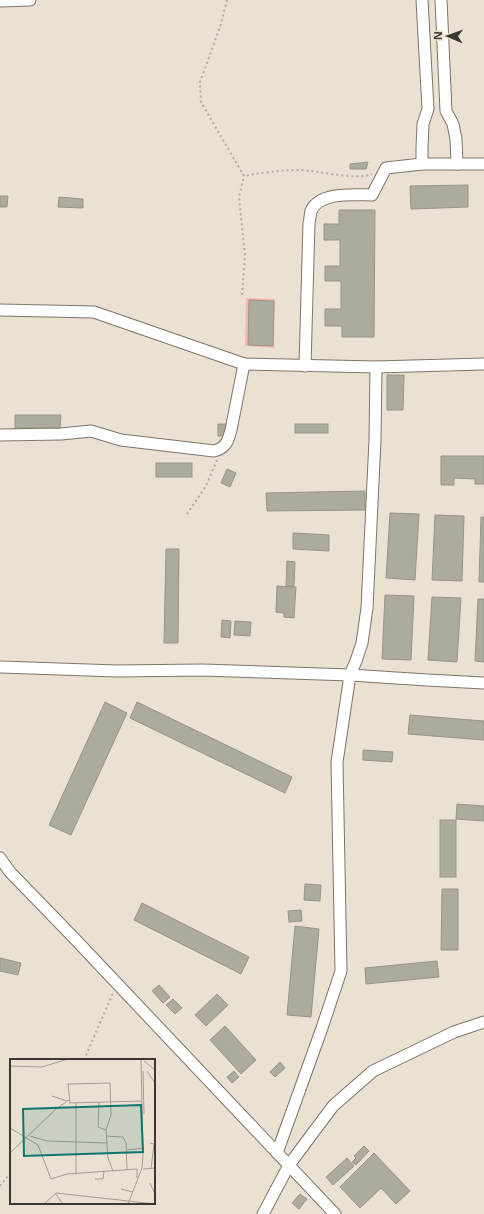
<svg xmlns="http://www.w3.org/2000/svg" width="484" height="1214" font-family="'Noto Sans',sans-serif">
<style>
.green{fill:#fcb6ad}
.building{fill:#adab9c;stroke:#979586}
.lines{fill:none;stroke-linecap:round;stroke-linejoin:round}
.minor-casing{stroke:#7d7568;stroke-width:13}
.path{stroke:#b4aca0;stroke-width:2;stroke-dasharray:2 3;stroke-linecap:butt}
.minor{stroke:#fff;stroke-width:11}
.inset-road{fill:none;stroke:#a59d93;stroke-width:1}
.view{fill:#0f766e;fill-opacity:0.15;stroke:#0f766e;stroke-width:2}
.inset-edge{fill:none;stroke:#3b3732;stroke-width:2}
</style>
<rect width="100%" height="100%" fill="#ebe1d3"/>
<path class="green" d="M246,298L275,299L274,348L245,346Z"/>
<g class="building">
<path d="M368,162L366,169H350V164Z"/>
<path d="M468,185V207L411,209L410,186Z"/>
<path d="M0,196H8L7,207H0Z"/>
<path d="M59,197L83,199V208L58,207Z"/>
<path d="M339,210H375L374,337H342V326H325V309H341V281H325V266H340V240H324V224H339Z"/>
<path d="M249,300L274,301L273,346L248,345Z"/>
<path d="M387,375H404L403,410H387Z"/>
<path d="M15,415H61L60,428H15Z"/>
<path d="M218,424H227L226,436H218Z"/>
<rect x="295" y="424" width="33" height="9"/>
<path d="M441,456H484V484H475V479L454,478V485H441Z"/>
<rect x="156" y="463" width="36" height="14"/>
<path d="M227,469L236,473L230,487L221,483Z"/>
<path d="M365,491V510L267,511L266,493Z"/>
<path d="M390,513L419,514L415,580L386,578Z"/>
<path d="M435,515L464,516L462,581L432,580Z"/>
<path d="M481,517H484V582H479Z"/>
<path d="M293,533L329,535V551L293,549Z"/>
<path d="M166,549H179L178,643H164Z"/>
<path d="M287,561L295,562L294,586H286Z"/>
<path d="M277,586L296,587L294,618L284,617V613L276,612Z"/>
<path d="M385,595L414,596L411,660L382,659Z"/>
<path d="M432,597L461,598L457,662L428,660Z"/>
<path d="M478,599H484V662L475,661Z"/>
<path d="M222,620L231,621L230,638L221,637Z"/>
<path d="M235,621L251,622L250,636L234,635Z"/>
<path d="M105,702L127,713L71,835L49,825Z"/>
<path d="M137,702L292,777L285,793L130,718Z"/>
<path d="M410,715L484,721V740L408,734Z"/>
<path d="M363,750L393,752L392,762L363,760Z"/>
<path d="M457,804L484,806V821L456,819Z"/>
<rect x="440" y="820" width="16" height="57"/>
<path d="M305,884L321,885L320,901L304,900Z"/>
<path d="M442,889H458V950H441Z"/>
<path d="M142,903L249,957L241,974L134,920Z"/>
<path d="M301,910L302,921L289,922L288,911Z"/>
<path d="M295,926L319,929L311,1017L287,1015Z"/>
<path d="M0,958L21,963L18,975L0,971Z"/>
<path d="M437,961L439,977L366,984L365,968Z"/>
<path d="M159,985L170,997L163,1003L152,991Z"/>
<path d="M217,994L228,1005L206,1026L195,1015Z"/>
<path d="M173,999L182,1008L175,1014L166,1005Z"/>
<path d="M225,1026L256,1060L241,1074L210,1040Z"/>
<path d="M280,1062L285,1068L275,1077L270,1072Z"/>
<path d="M234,1071L239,1077L232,1083L227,1077Z"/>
<path d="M364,1146L369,1151L356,1165L352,1162L356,1158L354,1156Z"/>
<path d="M374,1153L410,1191L396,1204L381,1188L360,1208L340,1187Z"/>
<path d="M347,1158L354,1166L333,1185L326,1177Z"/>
<path d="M300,1194L307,1199L299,1209L292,1203Z"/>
</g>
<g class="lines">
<g class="minor-casing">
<g id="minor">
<path d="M441,0L446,111L453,124L456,139L457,164"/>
<path d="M0,1L30,0"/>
<path d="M422,164V148L423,124L428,109L422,0"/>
<path d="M0,310L94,312L244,364L376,367L484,364"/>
<path d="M305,366L309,223C310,220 310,215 311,211C320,191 355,195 372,195L386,168L422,164H484"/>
<path d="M0,435L61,434L91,431L121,440L214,451C226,448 228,441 231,430L244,364"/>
<path d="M0,667L117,671L202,670L350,675L427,680L484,683"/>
<path d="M0,858L10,872L74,938L335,1214"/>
<path d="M277,1153L322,1028L341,971L337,762L350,675L356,661L362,643L367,608L375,440L376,367"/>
<path d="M263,1214L289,1165L333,1106L373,1071L454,1032L484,1022"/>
</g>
</g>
<g class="path">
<path d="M227,0L220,27L200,82L201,102L244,176C261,173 280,170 299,170C317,170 356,181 372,174"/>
<path d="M242,295L245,256L239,197L244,176"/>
<path d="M187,514L206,486L217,460"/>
<path d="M84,1060L113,993"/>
<path d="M0,1186L11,1172"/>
</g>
<use href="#minor" class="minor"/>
</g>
<g transform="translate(10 1059)">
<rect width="145" height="145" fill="#ebe1d3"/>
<path class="inset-road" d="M134,2L145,11M0,7L32,8L58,0M133,12L134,55M137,12L145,24M42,37L57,42M89,43L88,68L96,71M59,44L131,42M60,44L58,25L100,24L101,56L96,71L97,84L98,99L103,112M66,44V114M0,69L28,86L41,120L57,115L127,110V119M20,77L37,82L97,84M96,77L113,78L116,84L117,111M140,84L144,85L141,110M117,91L134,89M0,94L46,50L59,41M133,110L145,109M85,120H93L94,112M140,124L145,135M111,130L123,133M45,134L53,145M34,145L46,134L145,145M118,145L132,109L133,97L131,0"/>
<path class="view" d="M131,46L133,93L14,97L13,50Z"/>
<rect width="145" height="145" class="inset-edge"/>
</g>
<g transform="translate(448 36) rotate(272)" stroke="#ebe1d3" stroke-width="3" paint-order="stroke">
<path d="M0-3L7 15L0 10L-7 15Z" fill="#3b3732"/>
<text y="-6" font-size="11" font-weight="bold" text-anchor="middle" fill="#3b3732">N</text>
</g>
</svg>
